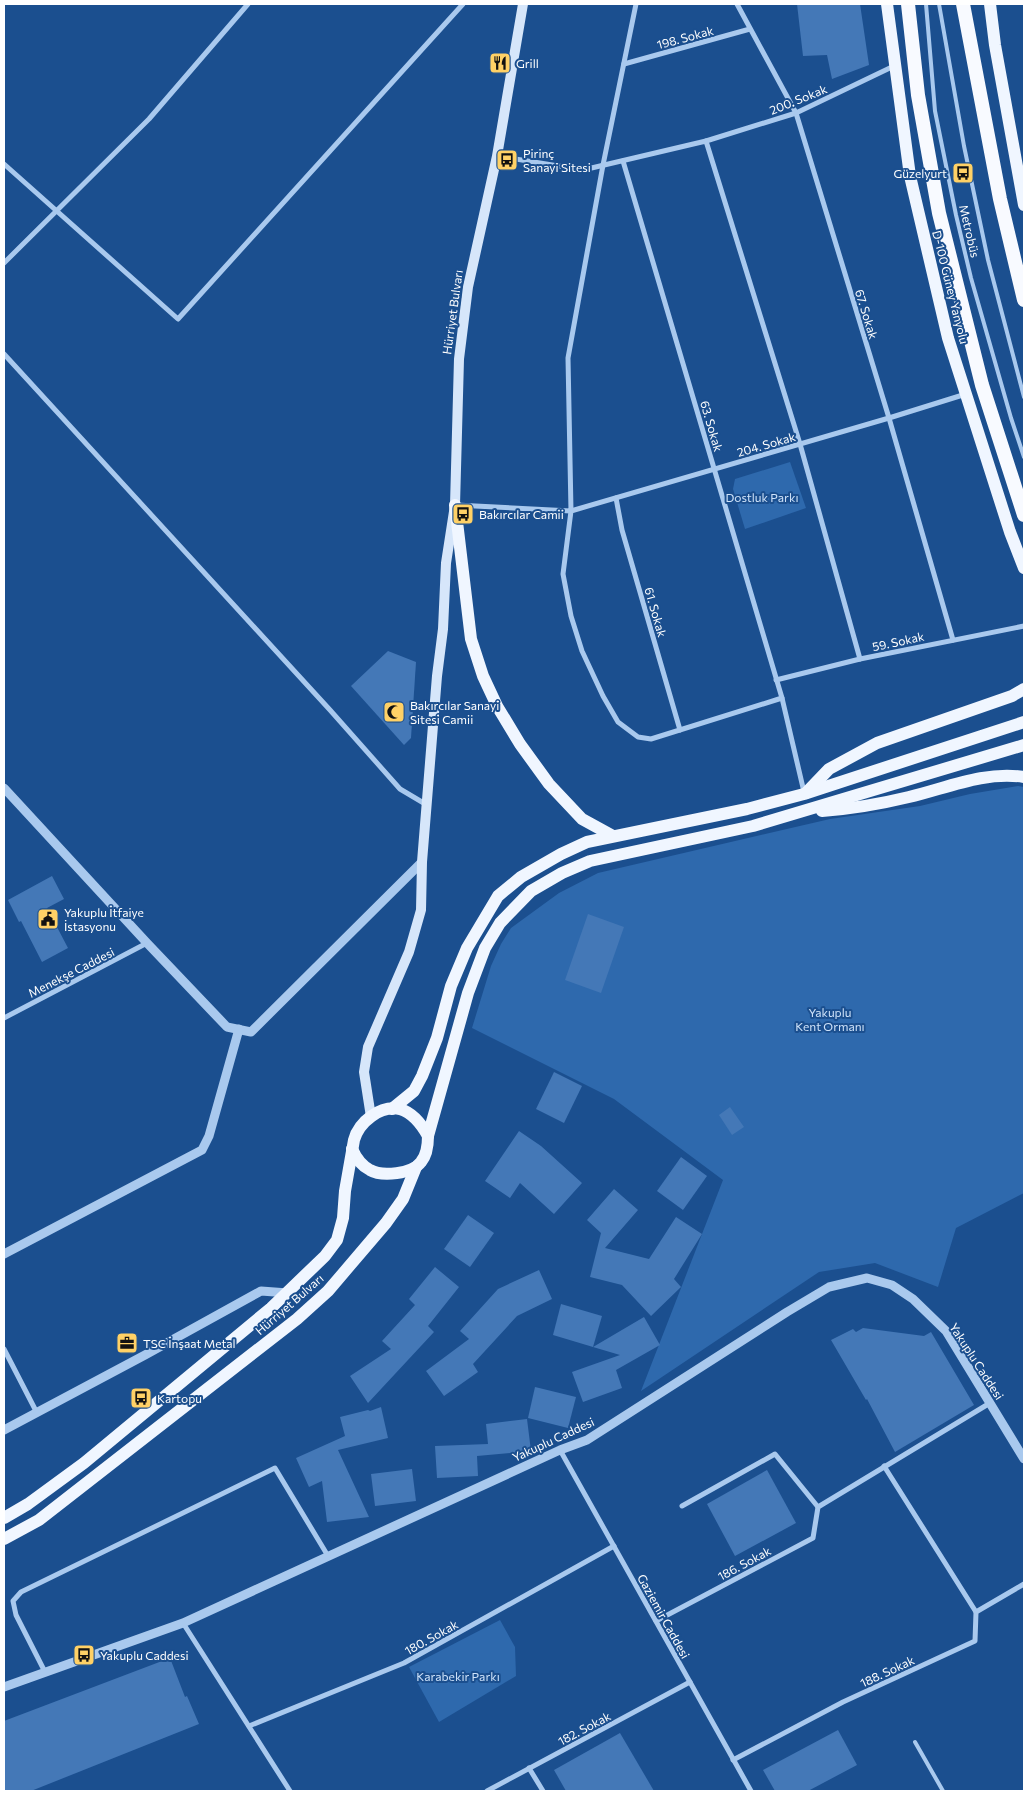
<svg xmlns="http://www.w3.org/2000/svg" width="1028" height="1795" font-family="Commissioner,sans-serif">
<style>
.green{fill:#2e69ad}
.building{fill:#4478b7}
.lines{fill:none;stroke-linecap:round;stroke-linejoin:round}
.service{stroke:#a9c9ee;stroke-width:4}
.minor{stroke:#a9c9ee;stroke-width:5}
.tertiary{stroke:#a9c9ee;stroke-width:9}
.secondary{stroke:#d6e6fa;stroke-width:10}
.primary{stroke:#f0f6ff;stroke-width:12}
.trunk{stroke:#f8faff;stroke-width:14}
.labels{text-anchor:middle;dominant-baseline:central;stroke-width:4;stroke-linejoin:round;paint-order:stroke}
.street-label{font-size:12px;fill:#fff;stroke:#1b4f8f}
.poi-label{font-size:12px;fill:#fff;stroke:#1b4f8f;text-anchor:start}
.park-label{font-size:12px;fill:#cfe3fa;stroke:#1b4f8f}
</style>
<rect width="100%" height="100%" fill="#1b4f8f"/>
<g class="green">
<path d="M790,462L806,508L745,529L733,489L735,479Z"/>
<path d="M1018,786L1024,787V1193L956,1228L938,1287L875,1263L819,1272L641,1391L723,1180L614,1099L472,1028L491,966L501,944L511,928L559,893L598,873L830,819L920,806L970,794Z"/>
<path d="M500,1620L515,1647L516,1676L439,1722L409,1667Z"/>
</g>
<g class="building">
<path d="M797,4H860L869,65L832,79L827,55L803,56Z"/>
<path d="M388,651L416,662L411,738L404,745L351,686Z"/>
<path d="M52,876L64,899L47,908L68,948L42,962L21,921L19,922L8,900Z"/>
<path d="M588,914L624,927L601,993L565,980Z"/>
<path d="M554,1072L582,1086L564,1123L536,1109Z"/>
<path d="M730,1107L744,1127L732,1135L719,1115Z"/>
<path d="M519,1131L541,1146L582,1183L554,1214L520,1183L510,1198L485,1181Z"/>
<path d="M681,1157L707,1176L683,1210L657,1191Z"/>
<path d="M614,1189L638,1210L605,1248L649,1259L676,1217L702,1234L674,1279L681,1287L651,1316L622,1285L590,1277L601,1233L587,1220Z"/>
<path d="M468,1215L494,1233L470,1267L444,1249Z"/>
<path d="M435,1267L459,1287L428,1326L434,1332L368,1403L350,1376L391,1349L382,1341L415,1305L409,1299Z"/>
<path d="M539,1270L552,1299L517,1316L473,1364L478,1372L444,1396L426,1371L469,1339L460,1331L498,1289Z"/>
<path d="M561,1304L602,1316L593,1347L553,1335Z"/>
<path d="M644,1317L660,1345L616,1370L622,1388L583,1402L572,1372L620,1355L593,1347Z"/>
<path d="M863,1328L924,1336L931,1332L974,1405L895,1452L867,1399L866,1400L831,1340L853,1329L856,1332Z"/>
<path d="M535,1387L576,1397L568,1428L528,1418Z"/>
<path d="M381,1407L388,1438L338,1450L369,1517L327,1522L322,1481L309,1487L296,1458L345,1436L340,1417L368,1410L370,1411Z"/>
<path d="M527,1419L531,1451L477,1456L478,1476L437,1478L435,1446L488,1444L486,1424Z"/>
<path d="M412,1469L416,1501L375,1506L371,1474Z"/>
<path d="M767,1470L796,1523L735,1556L707,1504Z"/>
<path d="M170,1658L185,1697L187,1696L199,1724L31,1791H4V1721Z"/>
<path d="M838,1730L857,1765L808,1791H775L763,1770Z"/>
<path d="M620,1733L654,1791H566L554,1770Z"/>
</g>
<g class="lines">
<g class="service">
<path d="M926,4L935,111L956,215L971,278L1011,418L1024,457"/>
<path d="M939,4L964,146L988,260L1024,397"/>
<path d="M915,1742L943,1791"/>
</g>
<g class="minor">
<path d="M737,4L796,113L889,418L953,640"/>
<path d="M624,64L750,29"/>
<path d="M706,141L796,113L894,66"/>
<path d="M497,156L583,170L706,141L800,444L860,659"/>
<path d="M623,161L782,698L804,792"/>
<path d="M4,164L178,319L463,4"/>
<path d="M4,263L149,119L248,4"/>
<path d="M4,354L330,710L400,789L427,805"/>
<path d="M616,498L622,530L680,730"/>
<path d="M456,505L571,511L568,358L603,165L636,4"/>
<path d="M776,680L860,659L1024,626"/>
<path d="M782,698L651,739L638,737L618,722L603,696L582,651L571,616L563,574L571,511L889,418L966,394"/>
<path d="M4,1018L147,943"/>
<path d="M4,1349L37,1413"/>
<path d="M560,1450L751,1791"/>
<path d="M884,1466L976,1612"/>
<path d="M682,1506L775,1454L818,1507"/>
<path d="M656,1621L813,1538L818,1507L990,1403"/>
<path d="M183,1623L290,1791"/>
<path d="M45,1672L16,1615L13,1601L21,1592L275,1468L328,1556"/>
<path d="M249,1726L404,1663L614,1546"/>
<path d="M733,1760L843,1702L975,1641L976,1612L1024,1584"/>
<path d="M529,1768L543,1791"/>
<path d="M487,1791L690,1682"/>
</g>
<g class="tertiary">
<path d="M4,788L147,943L227,1027L251,1032L422,862"/>
<path d="M4,1254L202,1150L209,1136L239,1029"/>
<path d="M4,1430L145,1355L261,1291L288,1293"/>
<path d="M4,1687L183,1623L560,1450L587,1440L787,1312L829,1287L867,1278L892,1285L913,1299L946,1331L1024,1459"/>
</g>
<path class="secondary" d="M371,1117L364,1072L368,1047L409,952L421,910L422,862L437,676L443,629L446,563L455,505L459,359L468,287L497,156L523,4"/>
<g class="primary">
<path d="M887,4L910,176L948,338L1010,532L1024,568"/>
<path d="M990,4L995,45L1024,205"/>
<path d="M455,505L471,639L483,676L497,706L520,744L549,784L582,819L613,836"/>
<path d="M806,793L829,769L877,743L1012,696L1024,689"/>
<path d="M822,811C851,809 880,804 909,797C947,788 984,771 1024,777"/>
<path d="M392,1109L414,1091L422,1076L437,1038L451,986L467,948L498,896L521,877L561,854L587,842L747,809L804,794L1024,722"/>
<path d="M352,1149C356,1158 362,1166 370,1170C382,1177 412,1174 421,1162C427,1155 428,1145 428,1136L468,993L485,948L500,923L531,891L562,873L590,861L753,826L1024,745"/>
<path d="M4,1518L28,1504L84,1463L271,1308L325,1256L337,1240L343,1218L345,1191L354,1140C359,1122 380,1105 400,1109C413,1113 422,1125 428,1136"/>
<path d="M4,1539L39,1520L297,1319L328,1291L386,1223L403,1199L416,1167"/>
</g>
<g class="trunk">
<path d="M908,4L918,95L939,213L982,385L1024,515"/>
<path d="M963,4L1000,199L1024,300"/>
</g>
</g>
<defs>
<g id="restaurant-square" transform="scale(1.125)"><rect x="-9" y="-9" width="18" height="18" rx="4" fill="#ffd166" stroke="#1b4f8f"/><path d="M-5-6h1v4h1v-4h1v4h1v-4h1v5L-1.5 .5V6h-2V.5L-5-1ZM5-6V6H3V1.5H1.5Q1.5-4 5-6Z" fill="#111"/></g>
<g id="bus-square" transform="scale(1.125)"><rect x="-9" y="-9" width="18" height="18" rx="4" fill="#ffd166" stroke="#1b4f8f"/><path d="M-5-6H5V4H4V6H2V4H-2V6H-4V4H-5ZM-3.5-4V0h7V-4ZM-3.5 1.2v1.5H-2V1.2ZM2 1.2v1.5H3.5V1.2Z" fill="#111"/></g>
<g id="mosque-square" transform="scale(1.125)"><rect x="-9" y="-9" width="18" height="18" rx="4" fill="#ffd166" stroke="#1b4f8f"/><path d="M3.5-4.9A6 6 0 1 0 3.5 4.9A5 5 0 1 1 3.5-4.9Z" fill="#111"/></g>
<g id="civic-square" transform="scale(1.125)"><rect x="-9" y="-9" width="18" height="18" rx="4" fill="#ffd166" stroke="#1b4f8f"/><path d="M-.6-6.5H3V-4.5H.6V-3L4-1V1h2V6H-6V1h2V-1L-.6-3ZM-1.2 2.5V6h2.4V2.5Z" fill="#111"/></g>
<g id="office-square" transform="scale(1.125)"><rect x="-9" y="-9" width="18" height="18" rx="4" fill="#ffd166" stroke="#1b4f8f"/><path d="M-6-3h4V-5.5h4V-3h4V5H-6ZM-1-4.5V-3h2v-1.5ZM-6 0V1H6V0Z" fill="#111"/></g>
</defs>
<g fill-rule="evenodd">
<use href="#restaurant-square" x="500" y="63"/>
<use href="#bus-square" x="507" y="160"/>
<use href="#bus-square" x="963" y="173"/>
<use href="#bus-square" x="463" y="514"/>
<use href="#mosque-square" x="394" y="712"/>
<use href="#civic-square" x="48" y="919"/>
<use href="#office-square" x="127" y="1343"/>
<use href="#bus-square" x="141" y="1398"/>
<use href="#bus-square" x="84" y="1655"/>
</g>
<g class="labels">
<g class="street-label">
<text transform="translate(685 37) rotate(-15)">198. Sokak</text>
<text transform="translate(798 99) rotate(-22)">200. Sokak</text>
<text transform="translate(970 231) rotate(77)">Metrobüs</text>
<text transform="translate(951 287) rotate(76)">D-100 Güney Yanyolu</text>
<text transform="translate(452 312) rotate(-82)">Hürriyet Bulvarı</text>
<text transform="translate(867 314) rotate(73)">67. Sokak</text>
<text transform="translate(712 426) rotate(74)">63. Sokak</text>
<text transform="translate(766 444) rotate(-16)">204. Sokak</text>
<text transform="translate(656 612) rotate(74)">61. Sokak</text>
<text transform="translate(898 641) rotate(-12)">59. Sokak</text>
<text transform="translate(71 972) rotate(-27)">Menekşe Caddesi</text>
<text transform="translate(289 1304) rotate(-41)">Hürriyet Bulvarı</text>
<text transform="translate(977 1361) rotate(57)">Yakuplu Caddesi</text>
<text transform="translate(553 1439) rotate(-25)">Yakuplu Caddesi</text>
<text transform="translate(744 1563) rotate(-28)">186. Sokak</text>
<text transform="translate(664 1616) rotate(61)">Gaziemir Caddesi</text>
<text transform="translate(431 1637) rotate(-29)">180. Sokak</text>
<text transform="translate(887 1671) rotate(-25)">188. Sokak</text>
<text transform="translate(584 1728) rotate(-28)">182. Sokak</text>
</g>
<g class="poi-label">
<text x="516" y="63">Grill</text>
<text x="523" y="153">Pirinç<tspan x="523" dy="14">Sanayi Sitesi</tspan></text>
<text x="947" y="173" text-anchor="end">Güzelyurt</text>
<text x="479" y="514">Bakırcılar Camii</text>
<text x="410" y="705">Bakırcılar Sanayi<tspan x="410" dy="14">Sitesi Camii</tspan></text>
<text x="64" y="912">Yakuplu İtfaiye<tspan x="64" dy="14">İstasyonu</tspan></text>
<text x="143" y="1343">TSC İnşaat Metal</text>
<text x="157" y="1398">Kartopu</text>
<text x="100" y="1655">Yakuplu Caddesi</text>
</g>
<g class="park-label">
<text x="762" y="497">Dostluk Parkı</text>
<text x="830" y="1012">Yakuplu<tspan x="830" dy="14">Kent Ormanı</tspan></text>
<text x="458" y="1676">Karabekir Parkı</text>
</g>
</g>
<rect width="1028" height="1795" fill="none" stroke="#ffffff" stroke-width="10"/>
</svg>
